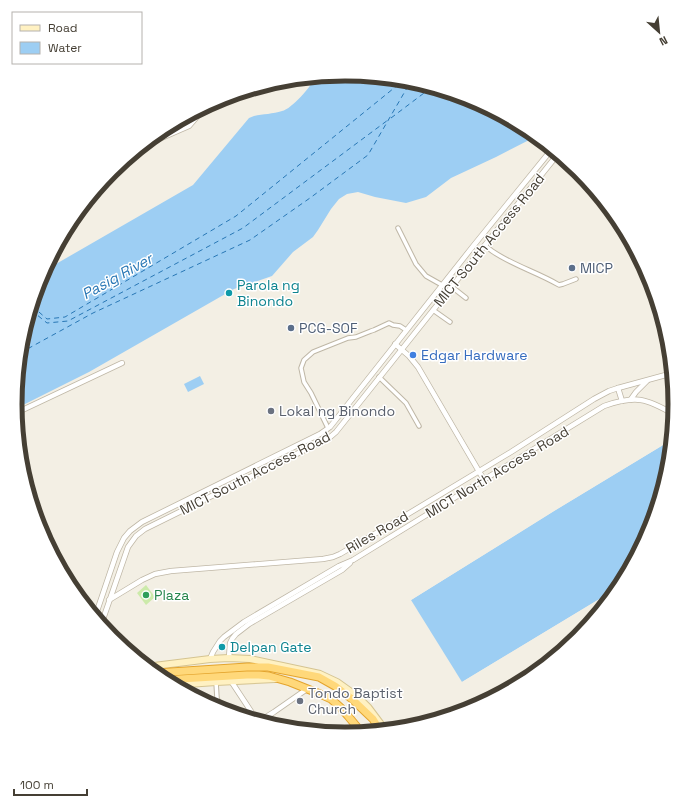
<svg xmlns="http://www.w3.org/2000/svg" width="691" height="809" font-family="'Space Grotesk',sans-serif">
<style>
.green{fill:#cceaaa}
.water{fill:#9dcef3}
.pier{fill:#f3efe4}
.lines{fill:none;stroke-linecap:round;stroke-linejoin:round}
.ferry{stroke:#2877b5;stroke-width:1;stroke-dasharray:5 4;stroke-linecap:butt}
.pedestrian-casing{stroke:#bfb7a6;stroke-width:5.5}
.minor-casing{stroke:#bfb7a6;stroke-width:6}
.tertiary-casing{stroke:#bfb7a6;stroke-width:8}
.secondary-casing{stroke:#d5c491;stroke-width:8}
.trunk-casing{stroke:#e4a42d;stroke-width:9}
.pedestrian{stroke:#fff;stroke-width:3.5}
.minor{stroke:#fff;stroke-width:4.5}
.tertiary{stroke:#fff;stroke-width:5.5}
.secondary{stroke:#fff1c2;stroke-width:6}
.trunk{stroke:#ffd87a;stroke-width:7}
.service-dot{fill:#5c6f8a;stroke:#fff;stroke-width:1.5}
.culture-dot{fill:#0f9aa8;stroke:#fff;stroke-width:1.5}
.shop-dot{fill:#3f7fe0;stroke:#fff;stroke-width:1.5}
.worship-dot{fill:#6b7280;stroke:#fff;stroke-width:1.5}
.leisure-dot{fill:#2e9e5b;stroke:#fff;stroke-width:1.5}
.labels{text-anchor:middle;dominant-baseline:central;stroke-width:3;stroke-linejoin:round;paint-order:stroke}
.street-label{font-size:14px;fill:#453f34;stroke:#fff}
.service-label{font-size:14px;fill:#4e5e75;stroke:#fff;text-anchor:start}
.culture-label{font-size:14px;fill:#0d838f;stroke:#fff;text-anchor:start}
.shop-label{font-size:14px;fill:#366cbe;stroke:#fff;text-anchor:start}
.worship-label{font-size:14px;fill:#5b616d;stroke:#fff;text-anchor:start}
.leisure-label{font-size:14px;fill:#27864d;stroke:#fff;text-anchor:start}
.water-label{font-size:15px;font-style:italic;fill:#2877b5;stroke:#fff}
.rim{fill:none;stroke:#453f34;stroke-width:5}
</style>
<rect width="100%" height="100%" fill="#f3efe4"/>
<path class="green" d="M146,585L155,597L146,605L137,593Z"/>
<g class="water">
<path d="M346,74L410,80L472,99L529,130L537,136L496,157L451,178L426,197L406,203L375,197L358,192L347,194L339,199L331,209L318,230L313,237L293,252L272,276L234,289L89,372L15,409V404L21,340L40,278L46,267L49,268L193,185L249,118L254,116C263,114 273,114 282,111C292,109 311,86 316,77Z"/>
<path d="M200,376L204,384L188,392L184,384Z"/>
<path d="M673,439L670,469L651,531L621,586L462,682L411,600L554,511Z"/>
</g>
<g class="pier">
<path d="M672,437H673V439L554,511L411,600L410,598L553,509Z"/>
<path d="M621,586L619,590L463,683L462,682Z"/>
</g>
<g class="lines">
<g class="ferry">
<path d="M391,118L432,87"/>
<path d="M32,306L47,319L65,317L236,216L404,80"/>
<path d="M31,310L47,323L68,321L243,228L388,120"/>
<path d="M20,353L93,313L250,240L310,198L368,155L411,81"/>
</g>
<g class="pedestrian-casing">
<g id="pedestrian">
<path d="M398,228L416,264L426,276L442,285"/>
<path d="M485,245C487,247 489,249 492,251C512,265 537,272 559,285L563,284L576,279"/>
<path d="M452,287L466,298"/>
<path d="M433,310L450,322"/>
<path d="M379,377L406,403L419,426"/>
<path d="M328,428L311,393L304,382L301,368L304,360L313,352L348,338L356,337L371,331L374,330L389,323L393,325L400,326L406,330"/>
<path d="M216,682L217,698L222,711"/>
<path d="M184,684L185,692"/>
</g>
</g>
<g class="minor-casing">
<g id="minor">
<path d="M150,143L189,126L207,105"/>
<path d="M395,344L409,356L418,367L484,480"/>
<path d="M618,388L622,401"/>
<path d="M631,399L636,392L647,381"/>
<path d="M16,413L122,363"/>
<path d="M109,600L142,580L155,574L171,571L323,559L333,557L340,554L378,532L511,452L594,399L609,391L618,388L673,373"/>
<path d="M95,617L117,552L124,538L130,531L142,522L320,434L330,427L474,245L552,149"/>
<path d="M101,625L128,547L136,536L145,529L329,438L336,432L485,245L558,154"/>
<path d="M229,658L230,643L232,639L236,634L249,624L342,570L350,563"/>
<path d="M210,659L213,652L220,641L224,637L244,622L339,566L353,560L604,406C636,395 646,398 675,415"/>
<path d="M231,681L258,722"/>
<path d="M258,722L274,712L307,689"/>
</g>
</g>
<g class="tertiary-casing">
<path id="tertiary" d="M143,145L150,143L149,140"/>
</g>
<g class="secondary-casing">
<g id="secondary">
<path d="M146,667L210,659L229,658L250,659L320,674L337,682L358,697L368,707L386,731"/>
<path d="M173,685L216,682L275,679"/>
</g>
</g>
<g class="trunk-casing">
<g id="trunk">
<path d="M155,673L247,667H268L319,677L335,686L352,699L373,719L381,732"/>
<path d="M163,680L247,675H259L269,676L290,682L320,694L331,699L340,707L348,716L362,733"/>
</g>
</g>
<use href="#pedestrian" class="pedestrian"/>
<use href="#minor" class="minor"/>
<use href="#tertiary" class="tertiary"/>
<use href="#secondary" class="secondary"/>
<use href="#trunk" class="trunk"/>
</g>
<g class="service-dot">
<circle cx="572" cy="268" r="4"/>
<circle cx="291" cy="328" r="4"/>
</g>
<g class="culture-dot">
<circle cx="229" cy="293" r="4"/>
<circle cx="222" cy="647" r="4"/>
</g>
<circle class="shop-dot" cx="413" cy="355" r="4"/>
<g class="worship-dot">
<circle cx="271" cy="411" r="4"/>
<circle cx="300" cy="701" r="4"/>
</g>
<circle class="leisure-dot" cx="146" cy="595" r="4"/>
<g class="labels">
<g class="street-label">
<text transform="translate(489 240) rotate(-51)">MICT South Access Road</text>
<text transform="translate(497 472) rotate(-31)">MICT North Access Road</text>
<text transform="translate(255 473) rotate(-27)">MICT South Access Road</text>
<text transform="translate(377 532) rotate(-30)">Riles Road</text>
</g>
<g class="service-label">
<text x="580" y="268">MICP</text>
<text x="299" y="328">PCG-SOF</text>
</g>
<g class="culture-label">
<text x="237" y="285">Parola ng<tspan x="237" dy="16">Binondo</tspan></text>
<text x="230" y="647">Delpan Gate</text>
</g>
<g class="shop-label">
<text x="421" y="355">Edgar Hardware</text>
</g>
<g class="worship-label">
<text x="279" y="411">Lokal ng Binondo</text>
<text x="308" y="693">Tondo Baptist<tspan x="308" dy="16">Church</tspan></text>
</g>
<g class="leisure-label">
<text x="154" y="595">Plaza</text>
</g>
<g class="water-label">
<text transform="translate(117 276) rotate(-29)">Pasig River</text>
</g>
</g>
<path d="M0 0H691V809H0ZM22 404a323 323 0 1 1 646 0a323 323 0 1 1-646 0Z" fill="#fff" fill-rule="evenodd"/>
<path class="rim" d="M22 404a323 323 0 1 1 646 0a323 323 0 1 1-646 0Z"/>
<rect x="12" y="12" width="130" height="52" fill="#ffffff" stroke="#b5b2ae"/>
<rect x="20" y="25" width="20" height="6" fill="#fff1c2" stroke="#b5b2ae"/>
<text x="48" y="32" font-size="12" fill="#453f34">Road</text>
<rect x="20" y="42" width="20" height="12" fill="#9dcef3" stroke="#b5b2ae"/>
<text x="48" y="52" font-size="12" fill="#453f34">Water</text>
<g transform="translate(659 32) rotate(153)" stroke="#ffffff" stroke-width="3" paint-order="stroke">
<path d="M0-3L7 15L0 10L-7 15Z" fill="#453f34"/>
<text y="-6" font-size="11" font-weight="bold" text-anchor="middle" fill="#453f34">N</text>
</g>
<path d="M14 789v6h73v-6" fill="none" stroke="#453f34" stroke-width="2"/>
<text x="20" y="789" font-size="12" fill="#453f34" stroke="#ffffff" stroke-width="3" paint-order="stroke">100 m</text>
</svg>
